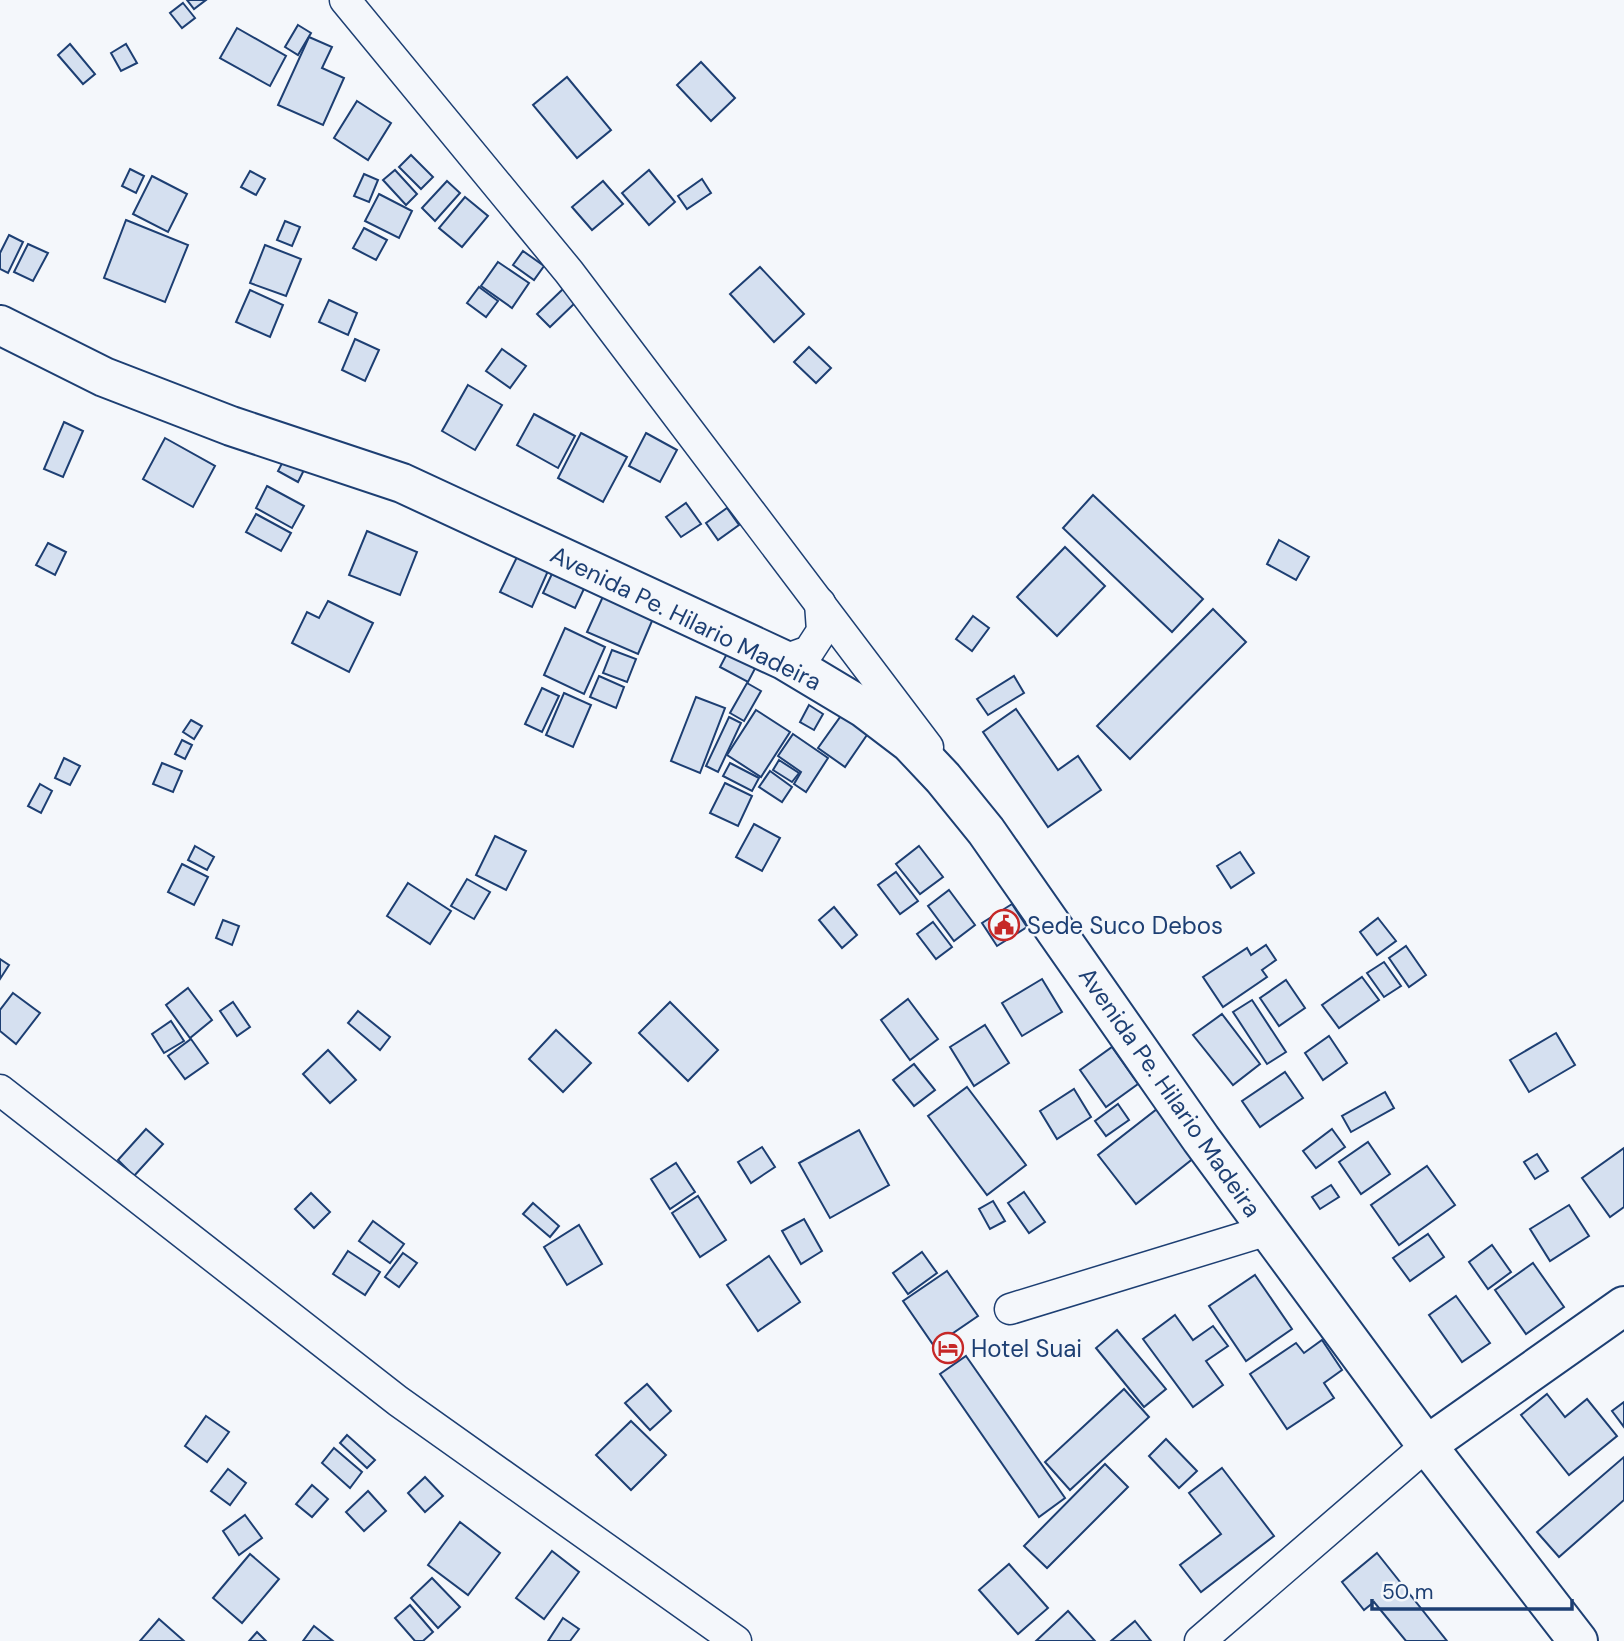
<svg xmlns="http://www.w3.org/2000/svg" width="1624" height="1641" font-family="'DM Sans',sans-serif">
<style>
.building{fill:#d5e0f0;stroke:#1d3f73;stroke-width:2}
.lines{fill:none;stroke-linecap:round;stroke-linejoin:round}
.minor-casing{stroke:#1d3f73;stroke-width:33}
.major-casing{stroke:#1d3f73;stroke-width:42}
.minor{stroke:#f4f7fb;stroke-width:30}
.major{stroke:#f4f7fb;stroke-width:38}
.labels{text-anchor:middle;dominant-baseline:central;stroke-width:5;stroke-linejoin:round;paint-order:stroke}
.street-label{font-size:24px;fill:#1d3f73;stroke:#f4f7fb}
.poi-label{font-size:24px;fill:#1d3f73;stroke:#f4f7fb;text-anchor:start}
</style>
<rect width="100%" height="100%" fill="#f4f7fb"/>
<g class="building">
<path d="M187,0H206L194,9Z"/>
<path d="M183,3L195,18L182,28L170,13Z"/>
<path d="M298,25L311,33L298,55L285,47Z"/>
<path d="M237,28L286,56L270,86L220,58Z"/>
<path d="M309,37L332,47L322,68L344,78L323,125L278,105Z"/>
<path d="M70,44L95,74L83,84L58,55Z"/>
<path d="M126,44L137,63L121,71L111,53Z"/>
<path d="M701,62L735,98L711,121L677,85Z"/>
<path d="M567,77L611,130L577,158L533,105Z"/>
<path d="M357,101L391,123L368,160L334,138Z"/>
<path d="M411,155L433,177L421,189L399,167Z"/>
<path d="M130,169L144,176L136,193L122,186Z"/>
<path d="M395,170L417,194L406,205L383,180Z"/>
<path d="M649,170L675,202L649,225L622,193Z"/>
<path d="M250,171L265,179L256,195L241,187Z"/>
<path d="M364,174L378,180L369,202L354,196Z"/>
<path d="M152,176L187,194L168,232L133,214Z"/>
<path d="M702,179L711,193L687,209L678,196Z"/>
<path d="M447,181L460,193L435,221L422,208Z"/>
<path d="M603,181L623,204L592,230L572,207Z"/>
<path d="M379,194L412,211L399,238L365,221Z"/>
<path d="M465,197L488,216L462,247L439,228Z"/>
<path d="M126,220L188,245L165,302L104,278Z"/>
<path d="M285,221L300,227L292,246L277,240Z"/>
<path d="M364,228L387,240L376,260L353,248Z"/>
<path d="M9,235L23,242L8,273L0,269V253Z"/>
<path d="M28,244L48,253L33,281L14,272Z"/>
<path d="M265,245L301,259L286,296L250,283Z"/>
<path d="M523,251L544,266L534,280L513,265Z"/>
<path d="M498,262L529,283L512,308L481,286Z"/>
<path d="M760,267L804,314L774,342L730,294Z"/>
<path d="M479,287L498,301L486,317L467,303Z"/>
<path d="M563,289L576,302L550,327L537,314Z"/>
<path d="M250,290L283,305L270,337L236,322Z"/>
<path d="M329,300L357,313L348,335L319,322Z"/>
<path d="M355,339L379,350L365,381L342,370Z"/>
<path d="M809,347L831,368L816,383L794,362Z"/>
<path d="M502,349L526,366L510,388L486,371Z"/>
<path d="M468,385L502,405L475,450L442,431Z"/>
<path d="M534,414L575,436L558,468L517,445Z"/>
<path d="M64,422L83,431L63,477L44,469Z"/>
<path d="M581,433L627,457L603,502L558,478Z"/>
<path d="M646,433L677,450L660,482L629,466Z"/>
<path d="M165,438L215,466L193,507L143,479Z"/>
<path d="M289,450L309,460L298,482L278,471Z"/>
<path d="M267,486L304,506L292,528L256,508Z"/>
<path d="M1093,495L1203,599L1172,632L1063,528Z"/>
<path d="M686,503L701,524L681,537L666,517Z"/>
<path d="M727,508L739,525L718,540L706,523Z"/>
<path d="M256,514L291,533L281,551L246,532Z"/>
<path d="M367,531L417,552L400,595L349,575Z"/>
<path d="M1279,540L1309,557L1296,580L1267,564Z"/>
<path d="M48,543L66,552L55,575L36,565Z"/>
<path d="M1065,547L1105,586L1057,636L1017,597Z"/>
<path d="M517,557L548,571L532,607L500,592Z"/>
<path d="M558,561L590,576L575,608L543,593Z"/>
<path d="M605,592L655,614L638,654L587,632Z"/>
<path d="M328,601L373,623L349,672L292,643L307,612L319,618Z"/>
<path d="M1213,609L1246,642L1130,759L1097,726Z"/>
<path d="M973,616L989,628L972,651L956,639Z"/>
<path d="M565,628L605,647L584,694L544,675Z"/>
<path d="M732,644L760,659L748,682L720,667Z"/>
<path d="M612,650L636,659L627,682L603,673Z"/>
<path d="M599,676L624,687L616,708L590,697Z"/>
<path d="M1014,676L1024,693L988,715L977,699Z"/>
<path d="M747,683L761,691L744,721L730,713Z"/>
<path d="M542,688L559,696L542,732L525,724Z"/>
<path d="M564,693L591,705L573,747L546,735Z"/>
<path d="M696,697L725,708L700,773L671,761Z"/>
<path d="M809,705L823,714L814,730L800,722Z"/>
<path d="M1016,709L1058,770L1078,756L1101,790L1048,827L983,732Z"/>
<path d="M756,710L790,732L761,777L727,755Z"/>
<path d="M843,713L869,732L845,767L818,748Z"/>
<path d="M729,717L741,723L718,772L706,766Z"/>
<path d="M191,720L202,726L194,739L183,732Z"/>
<path d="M793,734L828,758L806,792L794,784L801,772L778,756Z"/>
<path d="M182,740L192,745L185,759L175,754Z"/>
<path d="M64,758L80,766L70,785L55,778Z"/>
<path d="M779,760L799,773L792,782L773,770Z"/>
<path d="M162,763L182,771L173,792L153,784Z"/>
<path d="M730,763L759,778L752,791L723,776Z"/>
<path d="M770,771L792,787L782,802L759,787Z"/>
<path d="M725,783L752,796L738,826L710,813Z"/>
<path d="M40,784L52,791L41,813L28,806Z"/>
<path d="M754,824L780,838L762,871L736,857Z"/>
<path d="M495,836L526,851L506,890L476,875Z"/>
<path d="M195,846L214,857L207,870L188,860Z"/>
<path d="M919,846L943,877L920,894L896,864Z"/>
<path d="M1240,852L1254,873L1231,888L1217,866Z"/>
<path d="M182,864L208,877L194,905L168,892Z"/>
<path d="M896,872L918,901L900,914L878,885Z"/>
<path d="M467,879L490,892L474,919L451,906Z"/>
<path d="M408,883L451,911L430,944L387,916Z"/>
<path d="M949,890L975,925L954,941L928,906Z"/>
<path d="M1012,904L1027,927L997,946L982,923Z"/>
<path d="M834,907L857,935L842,948L819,920Z"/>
<path d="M1378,918L1396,941L1377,955L1360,932Z"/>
<path d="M223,920L239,926L232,945L216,938Z"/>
<path d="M933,922L952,947L936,959L917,934Z"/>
<path d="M1266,945L1276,960L1262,970L1267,977L1223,1007L1203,977L1247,948L1251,955Z"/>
<path d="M1406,946L1426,975L1409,987L1389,958Z"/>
<path d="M0,959L9,965L0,979Z"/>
<path d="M1384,962L1401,986L1384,997L1367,973Z"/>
<path d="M1362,977L1379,1000L1339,1028L1322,1005Z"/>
<path d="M1042,979L1062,1012L1022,1036L1002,1003Z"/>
<path d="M1286,980L1305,1008L1279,1026L1260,998Z"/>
<path d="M188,988L212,1020L190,1038L166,1005Z"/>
<path d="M13,993L40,1013L16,1044L0,1031V1010Z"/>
<path d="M908,999L938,1039L910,1060L881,1020Z"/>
<path d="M1252,1000L1286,1052L1267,1064L1233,1012Z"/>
<path d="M233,1002L250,1027L237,1036L220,1011Z"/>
<path d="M670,1002L718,1050L688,1081L639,1033Z"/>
<path d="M358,1011L390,1037L380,1050L348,1023Z"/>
<path d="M1222,1014L1260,1064L1233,1085L1193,1035Z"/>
<path d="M171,1021L184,1041L164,1053L152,1034Z"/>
<path d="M985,1025L1009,1063L974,1086L950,1047Z"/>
<path d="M556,1030L591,1063L563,1092L529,1059Z"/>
<path d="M1556,1033L1575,1065L1529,1092L1510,1060Z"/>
<path d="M1329,1036L1347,1063L1323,1080L1305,1053Z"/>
<path d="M191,1039L208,1063L185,1079L168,1056Z"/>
<path d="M1112,1047L1138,1084L1106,1107L1080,1070Z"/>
<path d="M328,1050L356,1080L330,1103L303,1074Z"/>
<path d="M914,1064L935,1090L914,1106L893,1080Z"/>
<path d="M1285,1072L1303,1098L1260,1127L1242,1101Z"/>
<path d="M967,1087L1026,1165L987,1195L928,1116Z"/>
<path d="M1074,1089L1091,1117L1057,1139L1040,1111Z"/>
<path d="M1385,1092L1394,1108L1351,1132L1342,1116Z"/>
<path d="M1118,1104L1129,1120L1106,1136L1095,1121Z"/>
<path d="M1157,1109L1195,1157L1136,1204L1098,1155Z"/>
<path d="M146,1129L163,1144L134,1176L118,1160Z"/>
<path d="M1332,1129L1345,1147L1316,1168L1303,1151Z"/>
<path d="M859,1130L889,1185L830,1218L799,1163Z"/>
<path d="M1368,1142L1390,1174L1361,1194L1339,1162Z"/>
<path d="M762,1147L775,1167L751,1183L738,1162Z"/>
<path d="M1624,1148V1207L1610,1217L1582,1178Z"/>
<path d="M1537,1154L1548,1171L1535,1179L1524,1162Z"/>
<path d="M676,1163L695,1192L670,1209L651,1179Z"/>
<path d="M1427,1166L1455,1205L1399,1245L1371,1205Z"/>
<path d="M1331,1185L1339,1197L1320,1209L1312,1197Z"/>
<path d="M1024,1192L1045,1222L1029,1233L1008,1203Z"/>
<path d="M311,1193L330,1212L314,1228L295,1209Z"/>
<path d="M698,1196L726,1240L700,1257L672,1213Z"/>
<path d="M993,1201L1005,1221L990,1229L979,1209Z"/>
<path d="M533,1203L559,1226L550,1237L523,1214Z"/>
<path d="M1569,1205L1589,1236L1550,1261L1530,1229Z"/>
<path d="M804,1219L822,1251L801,1264L782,1231Z"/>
<path d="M373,1221L404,1244L390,1263L359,1241Z"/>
<path d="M579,1225L602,1264L567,1285L544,1247Z"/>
<path d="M1428,1234L1444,1257L1410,1281L1393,1258Z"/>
<path d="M1492,1245L1511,1272L1488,1289L1469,1262Z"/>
<path d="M348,1251L380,1272L365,1295L333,1274Z"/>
<path d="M922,1252L937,1273L908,1294L893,1273Z"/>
<path d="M403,1253L417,1263L399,1287L385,1277Z"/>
<path d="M769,1256L800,1302L758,1331L727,1285Z"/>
<path d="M1533,1263L1564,1307L1526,1334L1495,1290Z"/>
<path d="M947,1271L978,1316L934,1346L903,1301Z"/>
<path d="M1255,1275L1292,1329L1246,1361L1209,1306Z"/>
<path d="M1456,1296L1490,1343L1462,1362L1429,1315Z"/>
<path d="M1175,1315L1193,1340L1213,1326L1228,1346L1206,1361L1223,1385L1193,1407L1143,1339Z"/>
<path d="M1117,1330L1166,1389L1144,1407L1096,1348Z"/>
<path d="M1322,1340L1342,1370L1324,1383L1334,1398L1287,1429L1250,1374L1296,1343L1304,1353Z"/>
<path d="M966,1356L1065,1498L1039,1517L940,1374Z"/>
<path d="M647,1384L671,1411L650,1430L625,1403Z"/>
<path d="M1124,1389L1149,1417L1070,1490L1045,1462Z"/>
<path d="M1547,1394L1565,1417L1587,1399L1617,1436L1569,1475L1521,1415Z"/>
<path d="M1624,1402V1427L1612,1411Z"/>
<path d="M206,1416L229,1432L207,1462L185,1446Z"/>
<path d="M631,1421L666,1455L631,1490L596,1455Z"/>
<path d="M347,1435L375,1460L367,1468L340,1443Z"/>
<path d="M1166,1439L1197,1471L1179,1488L1149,1456Z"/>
<path d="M334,1448L362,1472L350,1488L322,1463Z"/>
<path d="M1624,1457V1500L1559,1557L1537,1532Z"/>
<path d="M1105,1464L1128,1487L1047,1568L1024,1546Z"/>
<path d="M1222,1468L1274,1536L1201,1592L1180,1565L1221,1534L1189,1493Z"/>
<path d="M228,1469L246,1483L230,1505L211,1491Z"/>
<path d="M425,1477L443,1496L425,1512L408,1493Z"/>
<path d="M312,1485L328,1499L312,1517L296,1504Z"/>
<path d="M368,1491L386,1511L364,1531L346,1512Z"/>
<path d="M245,1515L262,1538L239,1555L223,1531Z"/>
<path d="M460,1522L500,1553L468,1595L428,1565Z"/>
<path d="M552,1551L579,1572L544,1619L516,1598Z"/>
<path d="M1377,1553L1447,1641H1406L1374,1602L1364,1610L1342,1582Z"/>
<path d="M250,1554L279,1579L242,1623L213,1598Z"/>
<path d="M1009,1564L1048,1608L1018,1634L979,1590Z"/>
<path d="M432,1578L460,1607L438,1628L411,1598Z"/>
<path d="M410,1605L433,1632L423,1641H415L395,1618Z"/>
<path d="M1068,1611L1095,1641H1036Z"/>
<path d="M563,1618L579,1629L570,1641H548Z"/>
<path d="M159,1619L184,1641H140Z"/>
<path d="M1135,1621L1151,1641H1111Z"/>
<path d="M314,1626L333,1641H303Z"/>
<path d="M257,1632L266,1641H249Z"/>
</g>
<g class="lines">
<g class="minor-casing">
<g id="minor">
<path d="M345,0L569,272L928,747"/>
<path d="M784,660L809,651L822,631L820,603"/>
<path d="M0,1090L398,1401L736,1641"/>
<path d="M1010,1309L1268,1230"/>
<path d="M1200,1641L1427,1445"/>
</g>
</g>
<g class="major-casing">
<g id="major">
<path d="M0,325L104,377L231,426L402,483L784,660L864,708L910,743L943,778L986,831L1201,1139L1419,1435L1578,1641"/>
<path d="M1427,1445L1624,1306"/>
</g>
</g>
<use href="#minor" class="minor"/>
<use href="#major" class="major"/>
</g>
<defs>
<g id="civic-ring" transform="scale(1.575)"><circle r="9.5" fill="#f4f7fb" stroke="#c62828" stroke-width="1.5"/><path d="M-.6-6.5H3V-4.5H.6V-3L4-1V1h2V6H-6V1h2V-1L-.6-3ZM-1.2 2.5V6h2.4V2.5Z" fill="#c62828"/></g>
<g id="hotel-ring" transform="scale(1.575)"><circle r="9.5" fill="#f4f7fb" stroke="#c62828" stroke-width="1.5"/><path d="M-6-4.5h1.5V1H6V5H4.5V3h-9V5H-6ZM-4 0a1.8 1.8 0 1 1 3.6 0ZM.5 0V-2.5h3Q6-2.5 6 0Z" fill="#c62828"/></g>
</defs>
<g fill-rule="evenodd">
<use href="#civic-ring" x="1004" y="925"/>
<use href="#hotel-ring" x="948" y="1348"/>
</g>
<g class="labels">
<g class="street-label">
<text transform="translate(686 618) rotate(26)">Avenida Pe. Hilario Madeira</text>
<text transform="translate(1170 1092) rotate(55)">Avenida Pe. Hilario Madeira</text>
</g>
<g class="poi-label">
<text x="1027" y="925">Sede Suco Debos</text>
<text x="971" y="1348">Hotel Suai</text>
</g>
</g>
<path d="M1372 1599v10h200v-10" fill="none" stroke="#1d3f73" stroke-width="3.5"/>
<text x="1382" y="1599" font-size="21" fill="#1d3f73" stroke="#f4f7fb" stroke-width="5" paint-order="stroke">50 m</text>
</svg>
